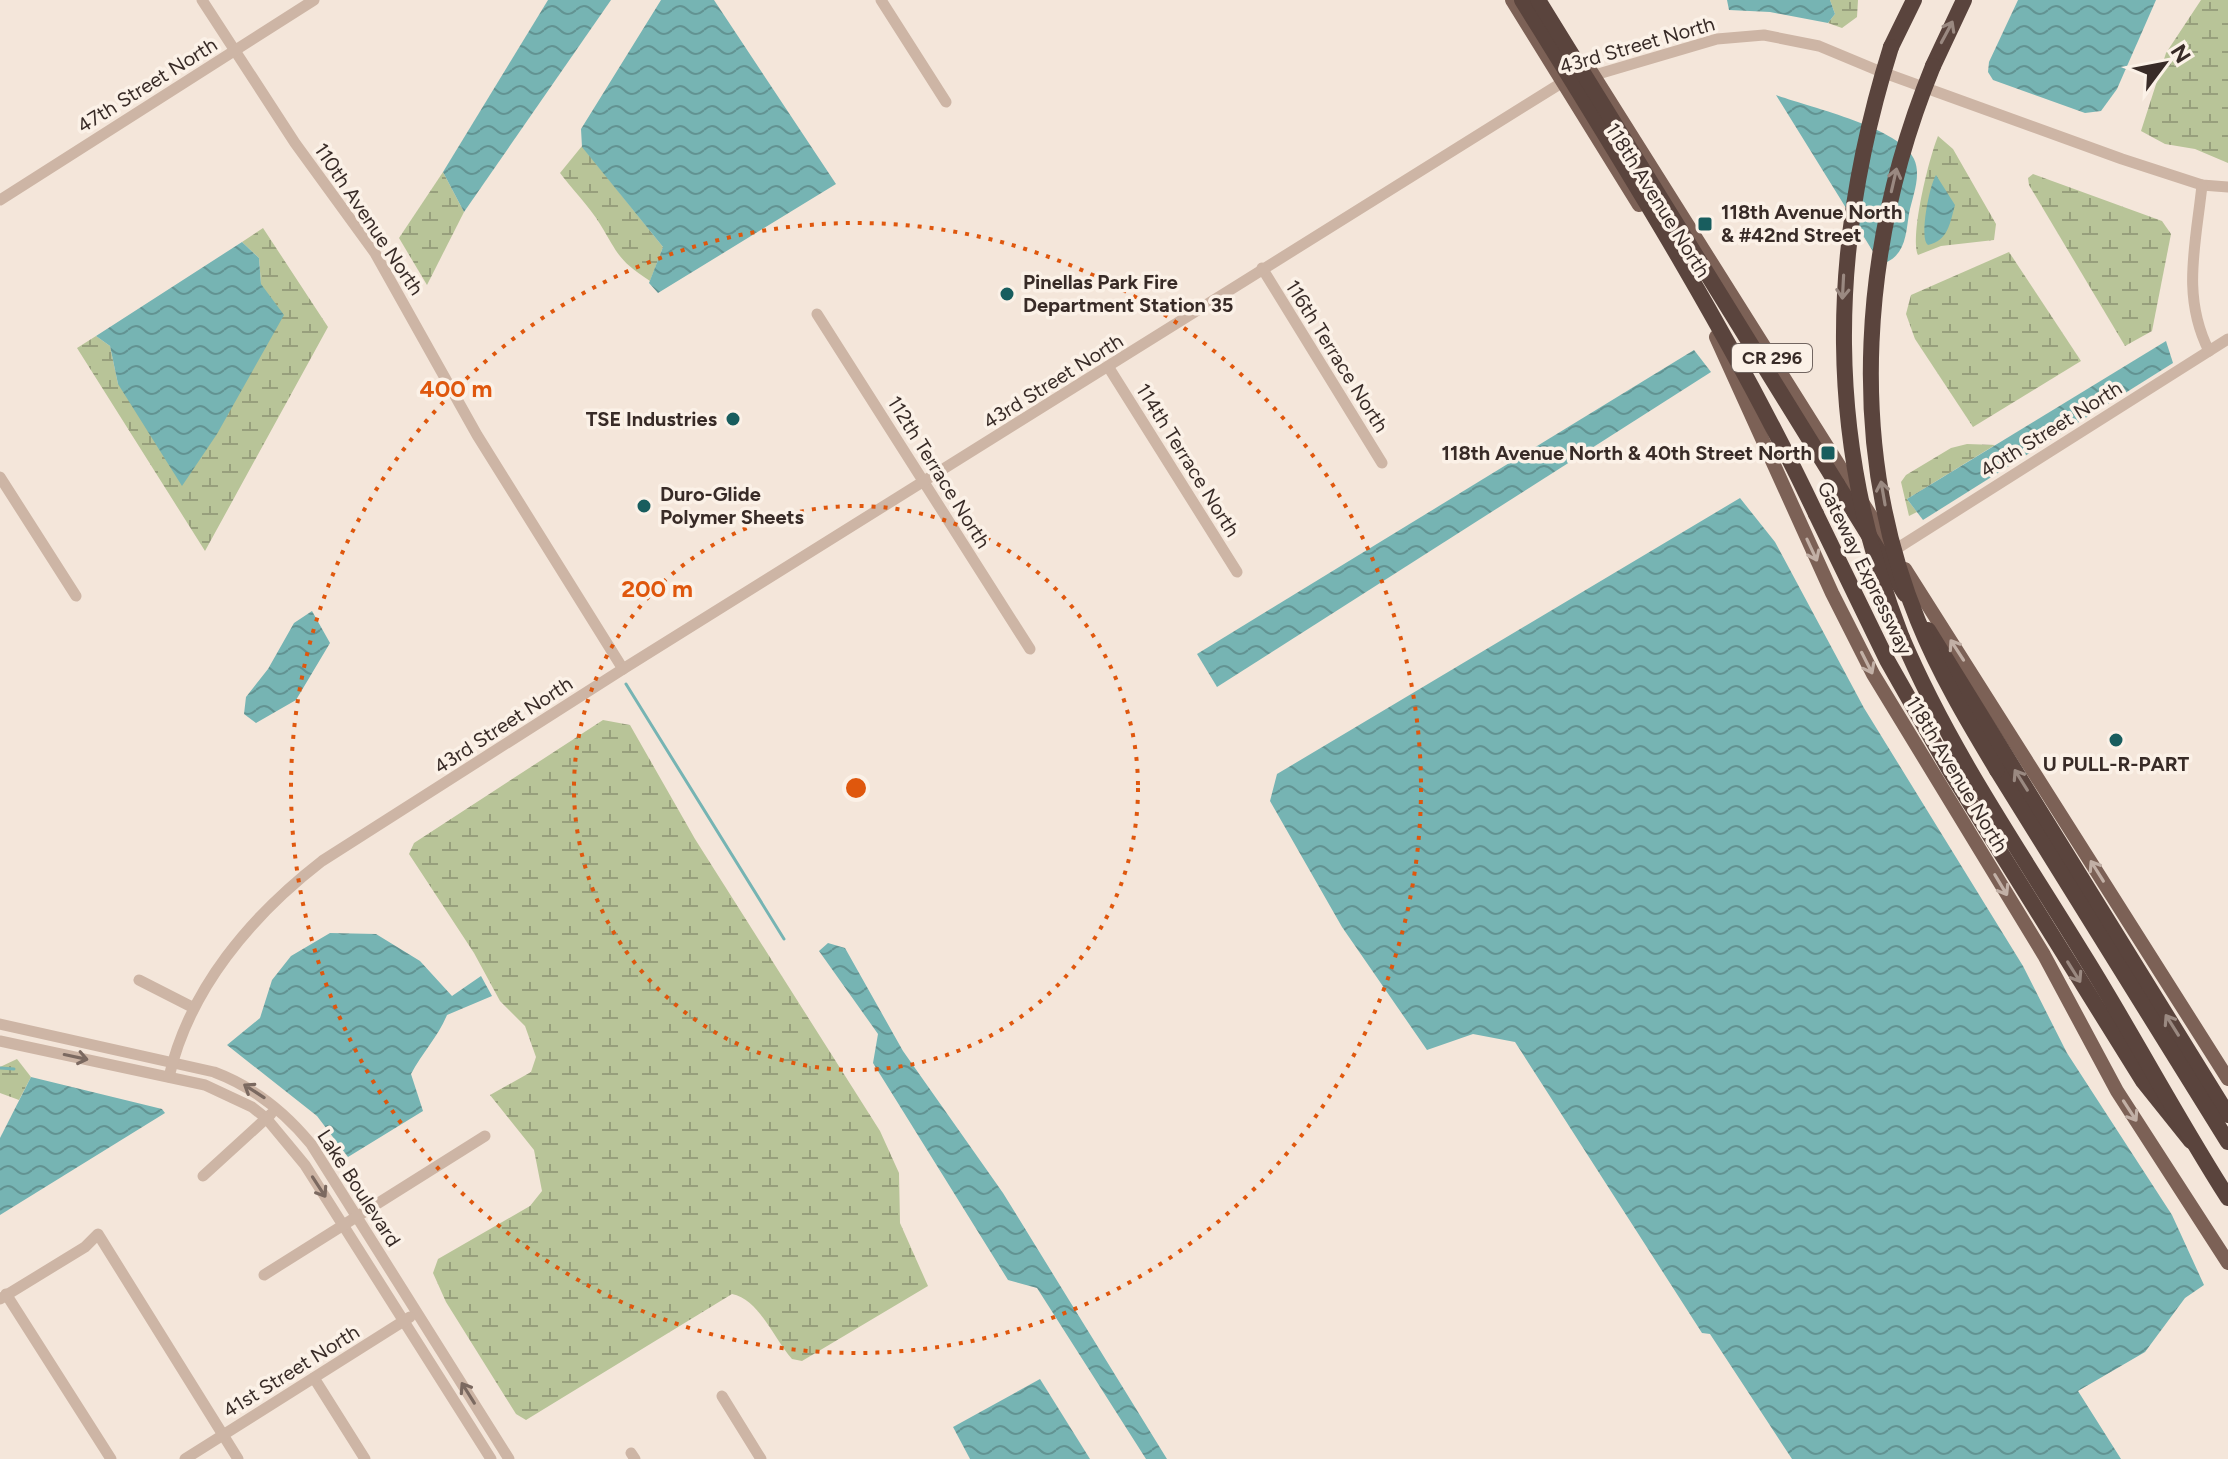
<svg xmlns="http://www.w3.org/2000/svg" width="2228" height="1459" font-family="Figtree,sans-serif">
<style>
.wetland{fill:url(#wetland-marsh)}
.water{fill:url(#water-waves)}
.lines{fill:none;stroke-linecap:round;stroke-linejoin:round}
.stream{stroke:#76b4b3;stroke-width:3}
.minor{stroke:#cdb5a5;stroke-width:11}
.major{stroke:#7c6156;stroke-width:14}
.highway{stroke:#5a443d;stroke-width:16}
.highway-bridge{stroke:#5a443d;stroke-width:16}
.oneway{stroke:#9a8981}
.oneway2{stroke:#c2b0a6}
.oneway3{stroke:#7b6960}
.ring{fill:none;stroke:#df570d;stroke-width:4;stroke-dasharray:4 8}
.poi-dot{fill:#185d5e;stroke:#fbf1e7;stroke-width:3}
.labels{text-anchor:middle;dominant-baseline:central;stroke-width:7;stroke-linejoin:round;paint-order:stroke}
.shield{fill:#fbf1e7;stroke:#726661;stroke-width:2}
.shield-label{font-size:18px;font-weight:bold;fill:#382b27}
.street-label{font-size:20px;fill:#382b27;stroke:#fbf1e7}
.poi-label{font-size:20px;font-weight:bold;fill:#382b27;stroke:#fbf1e7;text-anchor:start}
.centre{fill:#df570d;stroke:#fbf1e7;stroke-width:4}
.ring-label{font-size:24px;text-anchor:middle;font-weight:bold;fill:#df570d;stroke:#fbf1e7;stroke-width:7;stroke-linejoin:round;paint-order:stroke}
</style>
<defs>
<pattern id="wetland-marsh" width="20" height="14" patternUnits="userSpaceOnUse" patternTransform="scale(2)"><rect width="20" height="14" fill="#b8c498"/><path d="M1 5h8M5 5V1M11 12h8M15 12V8" fill="none" stroke="#979f7c"/></pattern>
<pattern id="water-waves" width="16" height="10" patternUnits="userSpaceOnUse" patternTransform="scale(2)"><rect width="16" height="10" fill="#76b4b3"/><path d="M0 5q4-4 8 0t8 0" fill="none" stroke="#629392"/></pattern>
</defs>
<rect width="100%" height="100%" fill="#f4e6da"/>
<g class="wetland">
<path d="M1830,0H1858L1857,17L1842,28L1828,23L1835,14Z"/>
<path d="M2201,0H2228V163L2195,149L2165,144L2141,131L2166,53Z"/>
<path d="M1938,136L1953,149L1996,224L1994,240L1941,246L1918,255C1910,235 1929,158 1938,136Z"/>
<path d="M582,146L663,247L650,281C617,259 619,255 600,224C589,206 572,189 560,173Z"/>
<path d="M443,172L464,212L427,285L399,238Z"/>
<path d="M2033,174L2162,221L2171,234L2152,331L2125,346L2029,185L2028,178Z"/>
<path d="M263,228L328,327L205,551L77,348L96,336L110,346L118,384L261,284L259,258L242,242Z"/>
<path d="M2009,252L2081,361L1973,427L1915,339L1906,314L1911,295Z"/>
<path d="M1967,444L1995,445L1907,499L1917,512L1909,516L1901,482L1906,475L1951,448Z"/>
<path d="M603,720L630,725L695,839L880,1131L899,1173L900,1223L928,1286L802,1361L792,1359C774,1339 759,1299 732,1294L526,1420L516,1414L446,1302L433,1273L438,1259L530,1206L542,1191L534,1150L490,1095L531,1072L536,1057L525,1026L500,1001L474,953L409,854L414,843Z"/>
<path d="M17,1059L31,1077L19,1100L0,1093V1067Z"/>
</g>
<g class="water">
<path d="M548,0H611L464,212L443,172Z"/>
<path d="M661,0H714L836,184L658,293L649,283L663,247L582,147L581,129Z"/>
<path d="M1727,0H1830L1835,14L1828,23L1770,12L1729,10Z"/>
<path d="M2018,0H2156L2117,89L2101,111L2085,113L1993,80L1988,72L1989,62Z"/>
<path d="M1776,95C1809,107 1901,128 1914,159C1922,176 1912,197 1909,214C1906,232 1906,253 1887,262L1877,258Z"/>
<path d="M1936,175L1955,205C1950,223 1948,241 1928,245C1919,239 1929,186 1936,175Z"/>
<path d="M242,242L259,258L261,284L284,315L217,434L182,486L118,384L110,346L96,336Z"/>
<path d="M2166,341L2173,363L1923,520L1907,499Z"/>
<path d="M1694,350L1711,372L1217,687L1197,654Z"/>
<path d="M1740,498L1775,542L1864,708L2023,966L2067,1053L2172,1215L2204,1285L2185,1298L2145,1352L2078,1391L2121,1459H1792L1710,1334L1702,1333L1515,1042L1473,1034L1427,1050L1342,927L1270,801L1277,774Z"/>
<path d="M312,611L330,643L296,700L256,723L244,714L246,697L268,669L294,623Z"/>
<path d="M330,933L376,934L420,961L452,996L481,976L492,996L447,1015C438,1037 422,1053 411,1074L423,1111L348,1157L317,1116L227,1045L260,1018L272,980L291,956Z"/>
<path d="M828,943L845,948L903,1051L1003,1193L1167,1459H1146L1037,1288L1008,1280L873,1063L878,1034L819,951Z"/>
<path d="M31,1077L162,1109L165,1113L0,1215V1138Z"/>
<path d="M1040,1379L1090,1459H970L953,1427Z"/>
</g>
<g class="lines">
<g class="stream">
<path d="M626,684L784,939"/>
<path d="M0,1068L14,1069"/>
</g>
<g class="minor">
<path d="M202,0L295,143L375,253L477,435L623,669"/>
<path d="M881,0L946,102"/>
<path d="M1588,77L1717,39L1764,35L1819,46L1879,71L2122,159L2202,185L2228,187"/>
<path d="M2202,185C2196,244 2181,296 2209,351"/>
<path d="M0,200L314,0"/>
<path d="M1262,268L1382,463"/>
<path d="M817,314L1030,649"/>
<path d="M1109,368L1237,572"/>
<path d="M0,477L76,596"/>
<path d="M1893,551L2228,339"/>
<path d="M139,980L192,1007"/>
<path d="M0,1024L214,1072C254,1087 284,1111 311,1144L509,1459"/>
<path d="M0,1041L205,1085L252,1107L266,1118L305,1165L491,1459"/>
<path d="M169,1077C189,989 251,916 322,861L623,669L1563,82L1571,80"/>
<path d="M203,1176L271,1114"/>
<path d="M264,1275L485,1136"/>
<path d="M6,1294L111,1459"/>
<path d="M0,1299L85,1247L98,1234L238,1459"/>
<path d="M314,1378L365,1459"/>
<path d="M722,1396L761,1459"/>
<path d="M631,1453L635,1459"/>
<path d="M185,1459L410,1317"/>
</g>
<g class="major">
<path d="M1512,0L1639,205"/>
<path d="M1587,65L1891,548"/>
<path d="M1716,337L1832,593L1873,674L2044,955L2117,1091L2228,1263"/>
<path d="M1905,569L2228,1079"/>
</g>
<g class="highway">
<path d="M1891,47L1914,0"/>
<path d="M1933,66L1964,0"/>
<path d="M1837,484L1905,594"/>
<path d="M1816,514L1887,660L1950,771L2143,1081L2191,1141"/>
<path d="M1928,630L2228,1115"/>
<path d="M1902,638C1950,751 2022,854 2086,959C2135,1038 2178,1120 2228,1198"/>
<path d="M1997,770L2228,1142"/>
</g>
<g class="highway-bridge">
<path d="M1522,0C1626,168 1731,335 1816,514"/>
<path d="M1538,0L1837,484"/>
<path d="M1891,47C1828,248 1825,441 1902,638"/>
<path d="M1933,66C1862,240 1845,443 1918,621C1939,673 1968,722 1997,770"/>
</g>
</g>
<defs><path id="oneway-shaft" d="M-6 0H5M1.5-3L5.5 0L1.5 3" fill="none" stroke-width="1.6" stroke-linecap="round" stroke-linejoin="round" transform="scale(2)"/></defs>
<g class="oneway">
<use href="#oneway-shaft" transform="translate(1947 32) rotate(-62)"/>
<use href="#oneway-shaft" transform="translate(1894 180) rotate(-77)"/>
<use href="#oneway-shaft" transform="translate(1843 287) rotate(93)"/>
<use href="#oneway-shaft" transform="translate(1883 493) rotate(-100)"/>
<use href="#oneway-shaft" transform="translate(2021 780) rotate(-122)"/>
<use href="#oneway-shaft" transform="translate(2074 972) rotate(58)"/>
<use href="#oneway-shaft" transform="translate(2172 1025) rotate(-122)"/>
</g>
<g class="oneway2">
<use href="#oneway-shaft" transform="translate(1812 550) rotate(65)"/>
<use href="#oneway-shaft" transform="translate(1957 650) rotate(-123)"/>
<use href="#oneway-shaft" transform="translate(1867 663) rotate(63)"/>
<use href="#oneway-shaft" transform="translate(2097 871) rotate(-122)"/>
<use href="#oneway-shaft" transform="translate(2001 885) rotate(59)"/>
<use href="#oneway-shaft" transform="translate(2130 1111) rotate(57)"/>
</g>
<g class="oneway3">
<use href="#oneway-shaft" transform="translate(76 1057) rotate(12)"/>
<use href="#oneway-shaft" transform="translate(254 1091) rotate(-147)"/>
<use href="#oneway-shaft" transform="translate(319 1187) rotate(57)"/>
<use href="#oneway-shaft" transform="translate(468 1393) rotate(-122)"/>
</g>
<g class="ring">
<circle cx="856" cy="788" r="282"/>
<circle cx="856" cy="788" r="565"/>
</g>
<g class="poi-dot">
<rect x="1697" y="216" width="16" height="16" rx="4"/>
<circle cx="1007" cy="294" r="8"/>
<circle cx="733" cy="419" r="8"/>
<rect x="1820" y="445" width="16" height="16" rx="4"/>
<circle cx="644" cy="506" r="8"/>
<circle cx="2116" cy="740" r="8"/>
</g>
<g class="labels">
<rect class="shield" x="1732" y="344" width="80" height="28" rx="6"/>
<g class="shield-label">
<text x="1772" y="358">CR 296</text>
</g>
<g class="street-label">
<text transform="translate(1637 45) rotate(-16)">43rd Street North</text>
<text transform="translate(147 85) rotate(-32)">47th Street North</text>
<text transform="translate(1658 200) rotate(58)">118th Avenue North</text>
<text transform="translate(369 219) rotate(56)">110th Avenue North</text>
<text transform="translate(1337 356) rotate(58)">116th Terrace North</text>
<text transform="translate(1053 381) rotate(-32)">43rd Street North</text>
<text transform="translate(2051 429) rotate(-32)">40th Street North</text>
<text transform="translate(1188 460) rotate(58)">114th Terrace North</text>
<text transform="translate(939 472) rotate(58)">112th Terrace North</text>
<text transform="translate(1865 568) rotate(64)">Gateway Expressway</text>
<text transform="translate(503 725) rotate(-33)">43rd Street North</text>
<text transform="translate(1957 774) rotate(59)">118th Avenue North</text>
<text transform="translate(359 1188) rotate(57)">Lake Boulevard</text>
<text transform="translate(291 1371) rotate(-32)">41st Street North</text>
</g>
<g class="poi-label">
<text x="1721" y="212">118th Avenue North<tspan x="1721" dy="23">&amp; #42nd Street</tspan></text>
<text x="1023" y="282">Pinellas Park Fire<tspan x="1023" dy="23">Department Station 35</tspan></text>
<text x="717" y="419" text-anchor="end">TSE Industries</text>
<text x="1812" y="453" text-anchor="end">118th Avenue North &amp; 40th Street North</text>
<text x="660" y="494">Duro-Glide<tspan x="660" dy="23">Polymer Sheets</tspan></text>
<text x="2116" y="764" text-anchor="middle">U PULL-R-PART</text>
</g>
</g>
<circle cx="856" cy="788" r="12" class="centre"/>
<g class="ring-label">
<text x="456" y="397">400 m</text>
<text x="657" y="597">200 m</text>
</g>
<g transform="translate(2164 64) rotate(58)" stroke="#fbf1e7" stroke-width="6" paint-order="stroke">
<path d="M0-6L14 30L0 20L-14 30Z" fill="#382b27"/>
<text y="-12" font-size="22" font-weight="bold" text-anchor="middle" fill="#382b27">N</text>
</g>
</svg>
